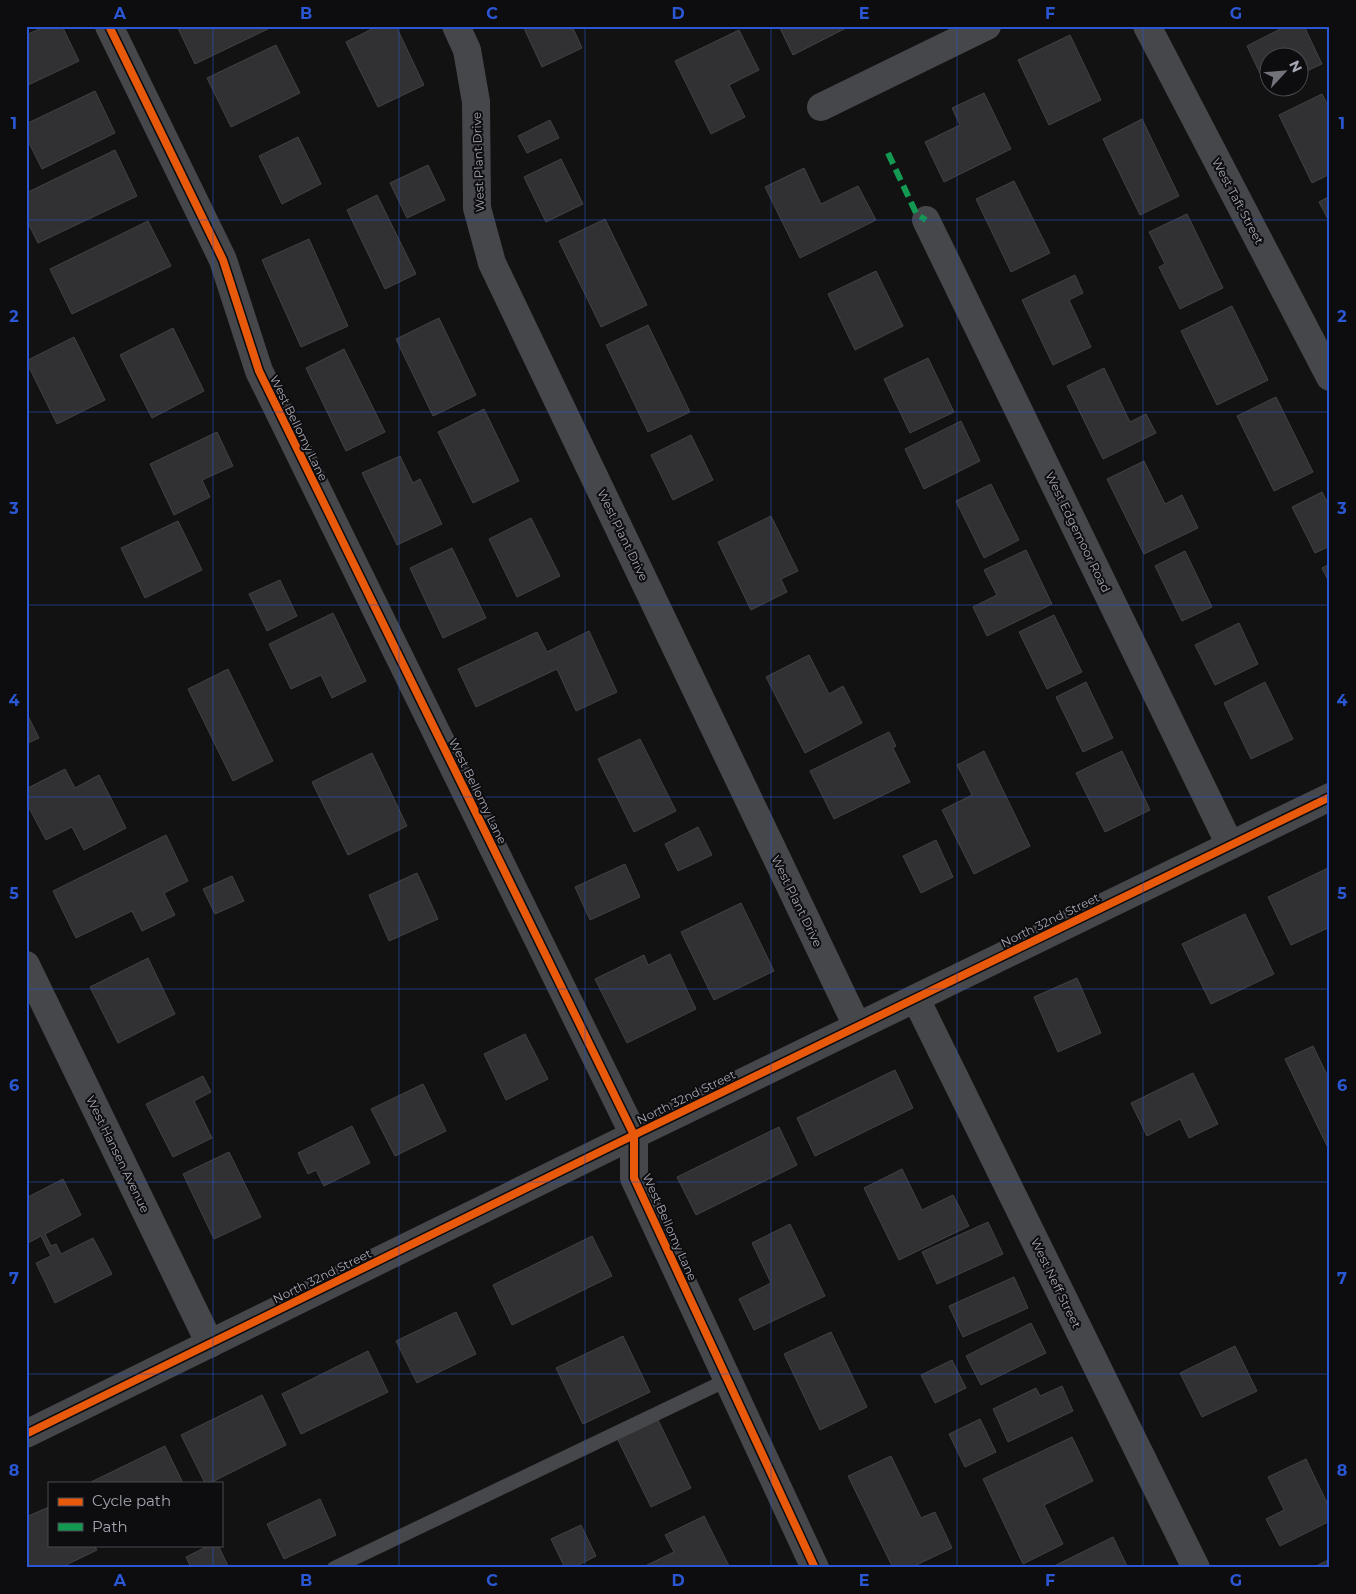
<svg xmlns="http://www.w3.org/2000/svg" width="1356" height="1594" font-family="Montserrat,sans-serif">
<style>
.building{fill:#313133;stroke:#424245}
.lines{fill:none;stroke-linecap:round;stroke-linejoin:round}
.service{stroke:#46474b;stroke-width:14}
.minor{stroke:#46474b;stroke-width:28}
.quiet{stroke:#139951;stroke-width:6;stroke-dasharray:12 6;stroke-linecap:butt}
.cycleway-casing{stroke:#0d0c0e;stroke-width:11}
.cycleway{stroke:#e8590c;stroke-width:8}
.grid{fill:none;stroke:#2a57d4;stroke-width:1;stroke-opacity:0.55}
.labels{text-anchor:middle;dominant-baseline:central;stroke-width:4;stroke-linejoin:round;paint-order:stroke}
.street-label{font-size:12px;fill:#a4a6b2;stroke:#0d0c0e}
.neatline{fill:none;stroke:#2a57d4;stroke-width:2}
.grid-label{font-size:16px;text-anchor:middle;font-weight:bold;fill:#2a57d4}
</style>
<rect width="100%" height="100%" fill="#121212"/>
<g class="building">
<path d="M46,26H62L79,61L26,86V35Z"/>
<path d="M177,26H274L195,64Z"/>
<path d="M378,26H396L424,85L378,107L346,42Z"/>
<path d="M523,26H572L582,48L542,67Z"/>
<path d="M779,26H850L793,55Z"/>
<path d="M1286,26H1304L1322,64L1298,75V58H1268V88H1274L1268,90L1247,46Z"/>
<path d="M739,30L759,70L729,85L745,117L711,134L675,61Z"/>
<path d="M1070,35L1101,100L1049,125L1018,60Z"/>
<path d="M276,45L300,93L231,127L207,78Z"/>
<path d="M95,91L115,133L42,169L26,137V124Z"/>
<path d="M984,93L1011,149L944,182L925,142L960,125L952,108Z"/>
<path d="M1322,94L1330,109V174L1312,183L1279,115Z"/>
<path d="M1142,119L1179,196L1140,215L1103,139Z"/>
<path d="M550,120L559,138L527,153L518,136Z"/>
<path d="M298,137L321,184L282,204L259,156Z"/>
<path d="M115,150L137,196L38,243L26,219V193Z"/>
<path d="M561,159L583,204L546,222L524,177Z"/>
<path d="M428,165L445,200L407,218L390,183Z"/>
<path d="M804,168L821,204L858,186L876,220L800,258L765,187Z"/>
<path d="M1014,181L1050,253L1011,272L976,199Z"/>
<path d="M377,195L416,274L385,289L347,210Z"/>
<path d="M1330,196V223L1319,202Z"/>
<path d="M1187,214L1223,288L1180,309L1159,267L1165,264L1149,232Z"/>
<path d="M605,219L647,305L601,327L559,241Z"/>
<path d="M148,221L171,266L72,314L50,269Z"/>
<path d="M309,239L348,326L301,347L262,260Z"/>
<path d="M876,271L903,326L855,350L828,294Z"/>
<path d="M1075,275L1083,293L1069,300L1091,347L1053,365L1022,300Z"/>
<path d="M1232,306L1268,380L1217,405L1181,331Z"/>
<path d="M439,318L476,395L433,416L396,339Z"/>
<path d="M648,325L690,412L648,432L606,345Z"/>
<path d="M173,328L204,391L152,418L120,355Z"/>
<path d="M74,337L105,400L57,424L26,361Z"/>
<path d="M344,349L385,432L346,451L306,368Z"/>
<path d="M928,358L954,412L910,433L884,379Z"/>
<path d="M1104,368L1130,422L1146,414L1156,433L1103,459L1067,386Z"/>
<path d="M1276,397L1313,472L1274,491L1237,416Z"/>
<path d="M484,409L519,481L473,503L438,432Z"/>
<path d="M961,421L980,461L924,489L905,449Z"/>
<path d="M217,432L233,466L202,480L210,497L174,515L150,464Z"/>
<path d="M691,435L713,480L673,500L651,455Z"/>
<path d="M400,456L413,483L420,479L442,524L397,545L362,473Z"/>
<path d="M1144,461L1165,504L1182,495L1198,528L1144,554L1107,479Z"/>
<path d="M991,484L1019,540L984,558L956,501Z"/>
<path d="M1322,492L1330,507V546L1315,553L1292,507Z"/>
<path d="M771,516L798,571L781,579L787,592L751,610L718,542Z"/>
<path d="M531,518L560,576L517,597L489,539Z"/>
<path d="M178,521L202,570L145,598L121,548Z"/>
<path d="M452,548L486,618L443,638L410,568Z"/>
<path d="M1026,550L1052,604L987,636L973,607L997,595L984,570Z"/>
<path d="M1185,551L1212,607L1182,621L1155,566Z"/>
<path d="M1330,564V584L1322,568Z"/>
<path d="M280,580L297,616L267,631L249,594Z"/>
<path d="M333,613L366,681L332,698L321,675L291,689L269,644Z"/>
<path d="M1054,615L1082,672L1047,689L1019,632Z"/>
<path d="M1239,623L1258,664L1215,685L1195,645Z"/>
<path d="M589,631L617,692L576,711L557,669L476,707L458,669L537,632L547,652Z"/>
<path d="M809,655L829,694L843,686L862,723L805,753L766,677Z"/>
<path d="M228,669L273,761L233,781L188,689Z"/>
<path d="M1086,682L1113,738L1083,752L1056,697Z"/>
<path d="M1265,682L1293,739L1251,759L1224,703Z"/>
<path d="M26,712L39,738L26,744Z"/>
<path d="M889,732L896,746L893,748L910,782L834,819L810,771Z"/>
<path d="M640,739L676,811L634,832L598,759Z"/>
<path d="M984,751L1030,846L974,874L942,810L972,795L957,765Z"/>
<path d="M1122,751L1150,810L1105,832L1076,773Z"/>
<path d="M372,753L407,826L348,855L312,782Z"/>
<path d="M65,769L75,788L99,775L126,828L84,850L72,827L46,840L26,802V789Z"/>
<path d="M698,827L712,855L678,871L665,844Z"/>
<path d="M166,835L188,881L164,893L175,915L142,931L132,911L76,938L53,891Z"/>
<path d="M936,840L953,877L921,893L903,856Z"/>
<path d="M625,864L640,897L590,920L575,887Z"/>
<path d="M1330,867V927L1291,945L1268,897Z"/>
<path d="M417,873L438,919L389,941L369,895Z"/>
<path d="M232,876L244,901L215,914L203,889Z"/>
<path d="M741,903L774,971L714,1000L681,932Z"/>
<path d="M1245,914L1274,974L1211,1004L1182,944Z"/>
<path d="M670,954L696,1009L627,1043L595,979L644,955L648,965Z"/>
<path d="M148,958L175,1014L118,1043L90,987Z"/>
<path d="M1077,978L1101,1033L1058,1052L1034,997Z"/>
<path d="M525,1034L548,1079L506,1100L484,1054Z"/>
<path d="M1313,1046L1330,1081V1152L1285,1059Z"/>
<path d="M895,1070L913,1108L815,1156L797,1118Z"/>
<path d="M1193,1073L1218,1124L1189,1138L1180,1119L1147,1136L1131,1103Z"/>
<path d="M203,1076L211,1092L194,1101L212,1138L173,1157L146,1104Z"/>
<path d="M423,1084L446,1131L395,1156L371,1109Z"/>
<path d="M352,1126L370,1163L324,1186L316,1170L308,1174L298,1153Z"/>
<path d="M779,1127L797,1165L696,1215L677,1177Z"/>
<path d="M229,1152L261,1217L214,1239L183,1174Z"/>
<path d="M902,1169L922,1210L953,1195L969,1226L899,1260L864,1188Z"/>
<path d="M63,1179L81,1215L45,1234L51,1246L56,1244L61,1254L93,1238L112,1274L55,1303L36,1263L51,1256L41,1236L26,1244V1198Z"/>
<path d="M988,1222L1003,1254L937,1284L922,1252Z"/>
<path d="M790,1224L825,1296L754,1330L739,1299L771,1283L752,1243Z"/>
<path d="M592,1236L612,1276L512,1325L493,1285Z"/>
<path d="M1014,1277L1028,1308L963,1337L949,1306Z"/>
<path d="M456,1312L476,1354L417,1383L396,1341Z"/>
<path d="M1031,1323L1046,1353L981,1385L966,1356Z"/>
<path d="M831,1332L867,1407L820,1430L784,1354Z"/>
<path d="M623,1336L650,1392L583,1424L556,1368Z"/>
<path d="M1235,1346L1257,1391L1202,1417L1180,1373Z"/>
<path d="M368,1351L388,1392L301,1434L282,1394Z"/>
<path d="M952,1360L966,1388L935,1403L921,1375Z"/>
<path d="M1062,1386L1073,1411L1008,1442L993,1409L1036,1388L1040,1396Z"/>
<path d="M262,1395L286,1445L210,1483H205L181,1435Z"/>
<path d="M657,1418L691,1488L651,1507L617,1438Z"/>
<path d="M980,1419L996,1452L965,1467L949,1434Z"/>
<path d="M1072,1437L1093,1481L1044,1505L1063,1544L1023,1564L983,1479Z"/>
<path d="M165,1446L183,1483H89Z"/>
<path d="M891,1456L921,1518L935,1512L952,1548L910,1568H893L848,1476Z"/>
<path d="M1306,1459L1330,1509V1521L1280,1546L1266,1519L1284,1510L1268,1477Z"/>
<path d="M320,1499L336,1535L284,1559L267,1524Z"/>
<path d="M49,1507V1545H94L97,1550L60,1568H26V1517Z"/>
<path d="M704,1516L730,1568H646L645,1566L674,1552L665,1535Z"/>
<path d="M581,1525L596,1556L573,1568H565L551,1539Z"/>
<path d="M1113,1537L1128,1568H1055L1054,1566Z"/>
<path d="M210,1545H218L229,1568H191L186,1557Z"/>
<path d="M1330,1559V1568H1312Z"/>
</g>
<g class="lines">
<path class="service" d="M334,1568L727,1380"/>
<g class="minor">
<path d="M109,26L223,260L259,371L634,1135V1178L815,1568"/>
<path d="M456,26L467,50L476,102L477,208L492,263L857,1026"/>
<path d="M1147,26L1330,377"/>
<path d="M821,107L987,26"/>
<path d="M926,220L1230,845"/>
<path d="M26,965L210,1344"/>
<path d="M916,999L1196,1568"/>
<path d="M26,1434L634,1135L1330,797"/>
</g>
<path class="quiet" d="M888,153L917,215L926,220"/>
<g class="cycleway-casing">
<g id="cycleway">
<path d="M109,26L223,260L259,371L634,1135V1178L815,1568"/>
<path d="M26,1434L634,1135L1330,797"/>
</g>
</g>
<use href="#cycleway" class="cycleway"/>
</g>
<path class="grid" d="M213,26V1483M399,26V1568M585,26V1568M771,26V1568M957,26V1568M1143,26V1568M26,220H1330M26,412H1330M26,605H1330M26,797H1330M26,989H1330M26,1182H1330M26,1374H1330M213,1545V1568"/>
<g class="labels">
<g class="street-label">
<text transform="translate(478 162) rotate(-92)">West Plant Drive</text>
<text transform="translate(1238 201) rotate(62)">West Taft Street</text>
<text transform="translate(299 428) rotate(64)">West Bellomy Lane</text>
<text transform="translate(1078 532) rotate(64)">West Edgemoor Road</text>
<text transform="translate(623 535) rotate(64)">West Plant Drive</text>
<text transform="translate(478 791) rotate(64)">West Bellomy Lane</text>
<text transform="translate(797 901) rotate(64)">West Plant Drive</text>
<text transform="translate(1050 920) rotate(-26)">North 32nd Street</text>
<text transform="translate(686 1097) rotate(-26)">North 32nd Street</text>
<text transform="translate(118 1154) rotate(64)">West Hansen Avenue</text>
<text transform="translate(670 1227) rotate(66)">West Bellomy Lane</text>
<text transform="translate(322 1276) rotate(-26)">North 32nd Street</text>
<text transform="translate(1056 1283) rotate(64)">West Neff Street</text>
</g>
</g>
<rect width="1356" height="1594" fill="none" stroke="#0d0c0e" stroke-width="55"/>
<rect x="48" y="1482" width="175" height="65" fill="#0d0c0e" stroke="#494a50"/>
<rect x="58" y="1498" width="25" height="8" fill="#e8590c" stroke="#494a50"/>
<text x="92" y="1506" font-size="15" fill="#a4a6b2">Cycle path</text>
<rect x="58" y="1523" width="25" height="8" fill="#139951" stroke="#494a50"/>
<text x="92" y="1532" font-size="15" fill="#a4a6b2">Path</text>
<g transform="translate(1284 72) rotate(64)"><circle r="24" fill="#0d0c0e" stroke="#494a50"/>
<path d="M0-4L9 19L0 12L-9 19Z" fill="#71727a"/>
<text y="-8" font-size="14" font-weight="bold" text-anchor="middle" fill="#a4a6b2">N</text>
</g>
<rect x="28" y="28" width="1300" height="1538" class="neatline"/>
<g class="grid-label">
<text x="120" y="19">A</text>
<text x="306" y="19">B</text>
<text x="492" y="19">C</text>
<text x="678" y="19">D</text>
<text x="864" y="19">E</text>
<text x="1050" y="19">F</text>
<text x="1236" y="19">G</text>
<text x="14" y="129">1</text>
<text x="1342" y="129">1</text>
<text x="14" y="322">2</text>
<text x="1342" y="322">2</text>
<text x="14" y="514">3</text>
<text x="1342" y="514">3</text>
<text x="14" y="706">4</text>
<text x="1342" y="706">4</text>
<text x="14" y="899">5</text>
<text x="1342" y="899">5</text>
<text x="14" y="1091">6</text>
<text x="1342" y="1091">6</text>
<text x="14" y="1284">7</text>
<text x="1342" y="1284">7</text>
<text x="14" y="1476">8</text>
<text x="1342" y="1476">8</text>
<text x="120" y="1586">A</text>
<text x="306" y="1586">B</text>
<text x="492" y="1586">C</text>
<text x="678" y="1586">D</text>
<text x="864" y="1586">E</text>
<text x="1050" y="1586">F</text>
<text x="1236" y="1586">G</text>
</g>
</svg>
